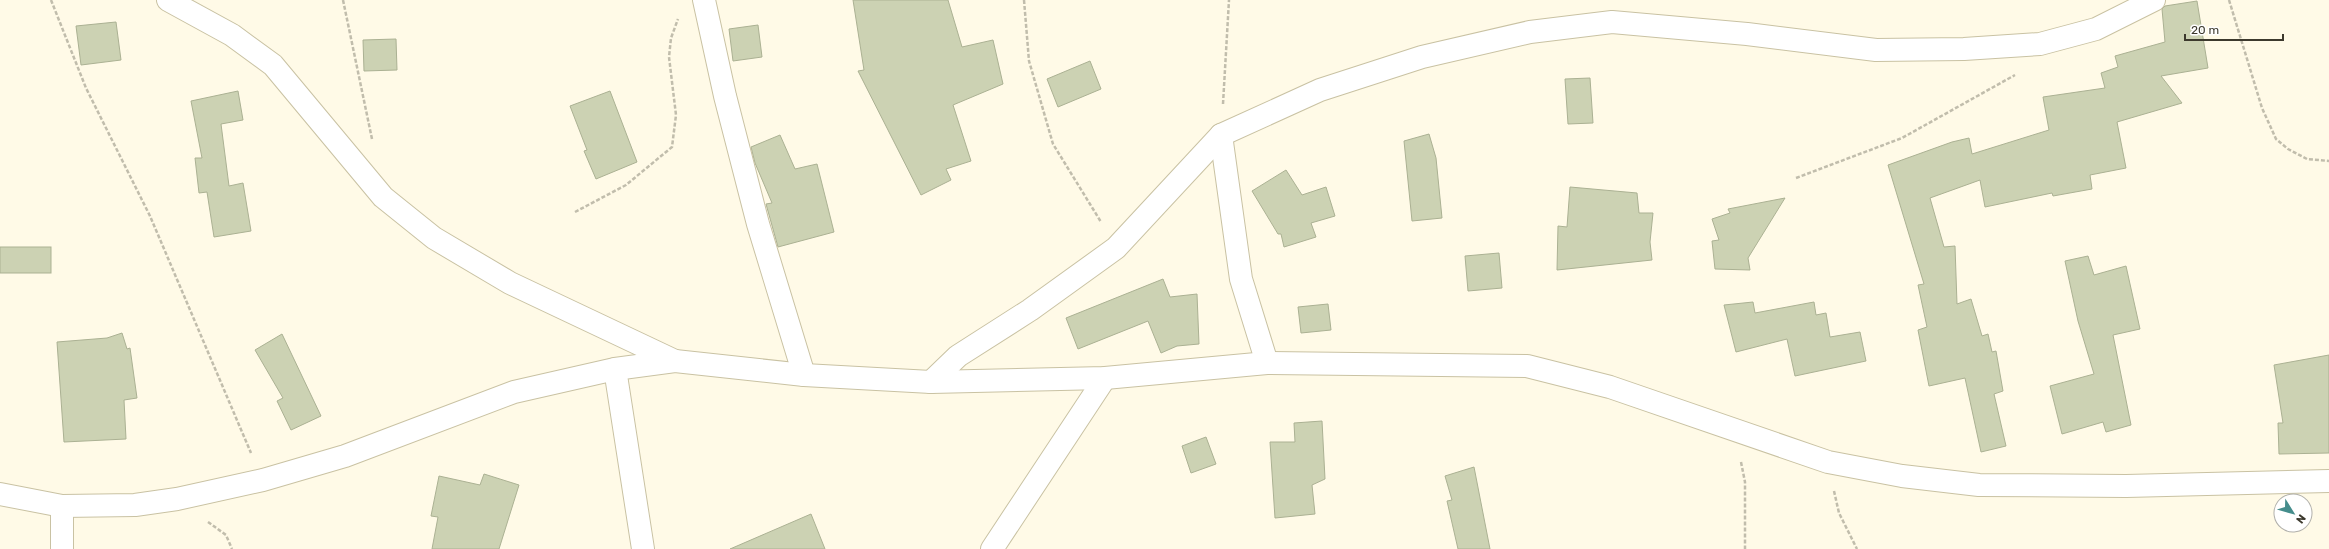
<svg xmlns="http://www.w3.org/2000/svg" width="2329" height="549" font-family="Rubik,sans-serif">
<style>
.building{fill:#ccd2b3;stroke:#abb193}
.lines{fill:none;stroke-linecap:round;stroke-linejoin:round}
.minor-casing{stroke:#c9c2a3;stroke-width:24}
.path{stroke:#c1bdac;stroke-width:2.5;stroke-dasharray:4 2;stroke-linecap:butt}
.minor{stroke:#fff;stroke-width:22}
</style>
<rect width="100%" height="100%" fill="#fffae7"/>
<g class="building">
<path d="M853,0H948L962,47L993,40L1003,84L953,105L971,161L946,169L951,180L921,195L858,71L864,70Z"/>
<path d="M2197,1L2208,68L2161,76L2182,103L2117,122L2126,168L2090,175L2092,189L2053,196L2052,193L1985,207L1980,180L1930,198L1944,247L1955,246L1957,304L1971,299L1982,336L1988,334L1992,352L1996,351L2003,391L1994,394L2006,446L1981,452L1965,378L1929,386L1918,330L1927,327L1918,285L1924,284L1888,165L1952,142L1969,138L1972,154L2049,130L2043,97L2105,88L2101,73L2118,67L2115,56L2165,42L2162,9L2165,6Z"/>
<path d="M116,22L121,60L81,65L76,26Z"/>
<path d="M758,25L762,57L733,61L729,29Z"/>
<path d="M396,39L397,70L364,71L363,40Z"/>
<path d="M1090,61L1101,89L1058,107L1047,79Z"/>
<path d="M1590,78L1593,123L1568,124L1565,79Z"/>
<path d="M238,91L243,120L221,124L229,186L243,183L251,231L214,237L207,192L199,193L195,158H202L191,101Z"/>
<path d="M610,91L637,162L596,179L584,151L587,150L570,106Z"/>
<path d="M1429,134L1436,158L1442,218L1412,221L1404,141Z"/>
<path d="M780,135L795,169L817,164L834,232L778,247L766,204L772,203L755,163L751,147Z"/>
<path d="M1286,170L1302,195L1326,187L1335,216L1311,223L1316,237L1284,247L1281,234H1278L1252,191Z"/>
<path d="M1570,187L1637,193L1639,213H1653L1650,242L1652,260L1557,270L1558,226L1567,227Z"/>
<path d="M1785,198L1748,258L1750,270L1715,269L1712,241L1719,240L1712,219L1730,213L1728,209Z"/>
<rect x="0" y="247" width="51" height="26"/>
<path d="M1499,253L1502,288L1468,291L1465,256Z"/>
<path d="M2088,256L2094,275L2126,266L2140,329L2113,335L2131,425L2106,432L2103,422L2062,434L2050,386L2094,374L2078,321L2065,261Z"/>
<path d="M1163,279L1170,297L1197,294L1199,344L1177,346L1161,353L1148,321L1078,349L1066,318Z"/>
<path d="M1753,302L1755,313L1814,302L1816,315L1826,313L1830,337L1860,332L1866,361L1795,376L1787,339L1736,352L1724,305Z"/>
<path d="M1328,304L1331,330L1301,333L1298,307Z"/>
<path d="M122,333L127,349L130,348L137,398L124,400L126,439L64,442L57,342L107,338Z"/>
<path d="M282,334L321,416L291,430L277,401L283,398L255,350Z"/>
<path d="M2329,355V453L2279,454L2278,423H2283L2274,365Z"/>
<path d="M1322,421L1325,479L1312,485L1315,514L1275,518L1270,442H1295L1294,423Z"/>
<path d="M1206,437L1216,464L1191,473L1182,446Z"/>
<path d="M1474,467L1490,549H1458L1447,501L1452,500L1445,476Z"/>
<path d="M484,474L519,485L499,549H432L438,517L431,516L439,476L480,485Z"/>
<path d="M811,514L825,549H730Z"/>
</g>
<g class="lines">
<g class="minor-casing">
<g id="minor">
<path d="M168,0L232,35L273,65L383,197L434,238L510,283L675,361"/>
<path d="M704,0L725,96L758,224L804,375"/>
<path d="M1221,135L1241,279L1267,363"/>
<path d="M615,369L643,549"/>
<path d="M931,382L958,356L1030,310L1116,248L1221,135L1320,90L1422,57L1530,32L1612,22L1747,34L1876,50L1964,49L2040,44L2096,29L2154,0"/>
<path d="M0,494L62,506L135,505L177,499L263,480L345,456L514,392L615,369L675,361L804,375L931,382L1105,378L1267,363L1527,366L1610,387L1828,462L1902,476L1979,485L2126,486L2329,481"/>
<path d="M62,506V549"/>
<path d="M992,549L1105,378"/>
</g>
</g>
<g class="path">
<path d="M51,0L86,88L150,216L251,453"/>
<path d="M343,0L372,139"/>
<path d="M1024,0L1029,61L1053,144L1101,222"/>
<path d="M2229,0L2262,108L2276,139L2288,149L2307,159L2329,161"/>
<path d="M1223,104L1229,0"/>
<path d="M1796,178L1902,138L2015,75"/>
<path d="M575,212L626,185L672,147L676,115L669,57L671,38L678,19"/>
<path d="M1741,462L1745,482V549"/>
<path d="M1834,491L1839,513L1857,549"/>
<path d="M208,522L226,535L232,549"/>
</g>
<use href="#minor" class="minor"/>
</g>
<g transform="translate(2293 513) rotate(127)"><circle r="19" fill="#ffffff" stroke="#b1b0ab"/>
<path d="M0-3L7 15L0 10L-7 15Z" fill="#458d8c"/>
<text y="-6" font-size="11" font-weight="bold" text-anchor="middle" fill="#3c392d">N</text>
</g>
<path d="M2185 34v6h98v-6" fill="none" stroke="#3c392d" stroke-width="2"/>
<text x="2191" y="34" font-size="12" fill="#3c392d" stroke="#ffffff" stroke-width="3" paint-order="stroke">20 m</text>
</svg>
